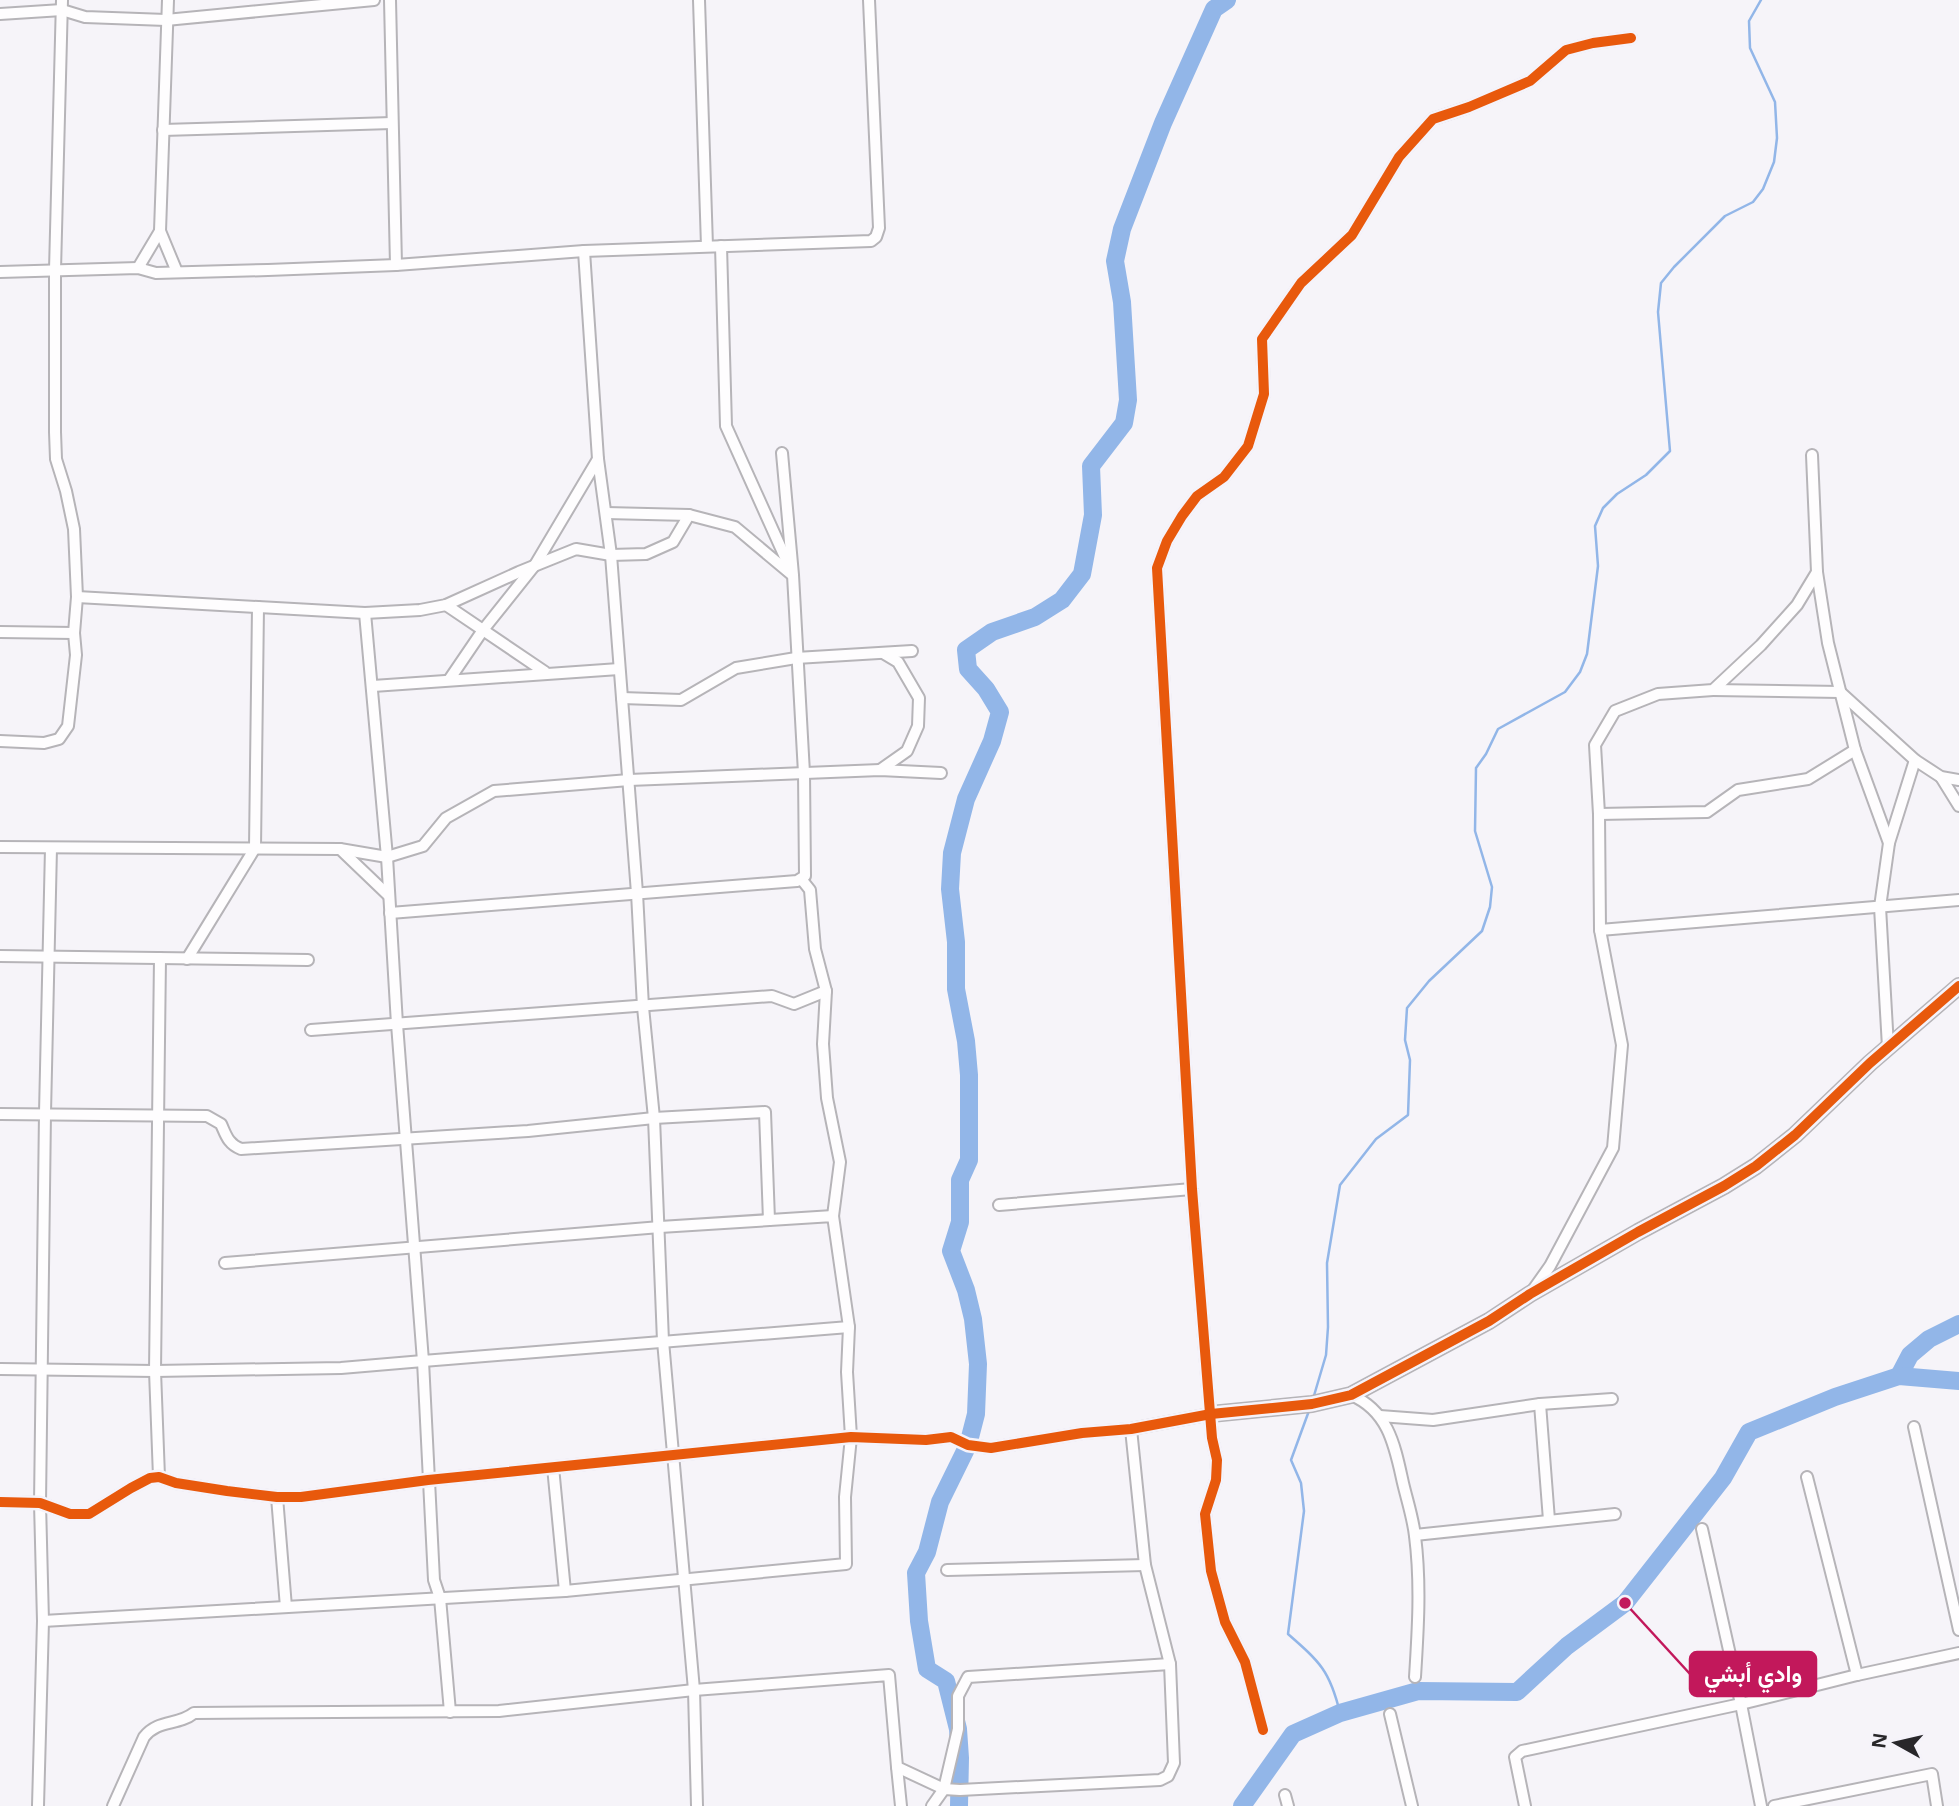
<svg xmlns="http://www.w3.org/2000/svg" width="1959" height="1806" font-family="'Open Sans',Vazirmatn,sans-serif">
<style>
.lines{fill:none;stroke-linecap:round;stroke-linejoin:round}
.stream{stroke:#92b6e8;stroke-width:2.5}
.river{stroke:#92b6e8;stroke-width:18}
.minor-casing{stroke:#b6b4b8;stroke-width:14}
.tertiary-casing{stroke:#b6b4b8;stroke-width:18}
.minor{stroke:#fefdfe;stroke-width:10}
.tertiary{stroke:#fefdfe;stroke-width:14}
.cycleway-casing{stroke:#f5f3fa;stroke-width:15}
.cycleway{stroke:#e8590c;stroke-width:10}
.leader{fill:none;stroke:#c2185b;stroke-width:2.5}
.callout-dot{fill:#c2185b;stroke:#f5f3fa;stroke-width:2.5}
.callout{fill:#c2185b;stroke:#c2185b;stroke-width:2.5}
.callout-label{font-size:23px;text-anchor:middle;font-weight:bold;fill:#fff}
</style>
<rect width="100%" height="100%" fill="#f6f4f9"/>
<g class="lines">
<g class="stream">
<path d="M1313,1399L1326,1355L1328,1327L1327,1263L1340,1185L1376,1139L1408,1115L1410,1060L1405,1040L1407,1008L1429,981L1482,931L1490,907L1492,887L1475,831L1476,768L1486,754L1498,729L1565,692L1580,672L1587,654L1598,566L1595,526L1603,508L1617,494L1646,475L1670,451L1658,312L1661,283L1674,267L1725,216L1753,202L1763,189L1774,162L1777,138L1775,102L1750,48L1749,21L1761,0"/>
<path d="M1310,1408L1291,1460L1301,1483L1304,1511L1288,1634C1320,1662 1330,1671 1340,1713"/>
</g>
<g class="river">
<path d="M1899,1376L1910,1355L1929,1339L1959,1324"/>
<path d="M959,1806L960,1758L958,1729L946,1681L927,1669L919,1621L916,1573L927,1552L940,1502L968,1445L976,1414L978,1364L973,1319L966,1290L951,1251L960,1222V1180L969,1160V1075L966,1041L956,989V942L950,889L952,853L966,799L992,741L1000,712L986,689L968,669L966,650L992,632L1035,617L1062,600L1082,574L1093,515L1091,466L1124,423L1128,400L1122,302L1115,261L1122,229L1163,123L1214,9L1227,0"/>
<path d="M1242,1806L1293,1734L1340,1713L1418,1691L1517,1692L1567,1646L1625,1603L1723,1478L1749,1432L1835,1397L1899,1376L1959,1381"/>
</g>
<g class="minor-casing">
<g id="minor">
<path d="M168,0L160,231L177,272"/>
<path d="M390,0L396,265"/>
<path d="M699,0L707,246"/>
<path d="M0,14L62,10L85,17L166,20L374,0"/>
<path d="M163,130L392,123"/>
<path d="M721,246L726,426L789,566"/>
<path d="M584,251L598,459L611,555L637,893L643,1007L654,1118L663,1341L694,1690L697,1806"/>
<path d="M138,268L160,231"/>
<path d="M0,272L138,268L156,273L268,270L396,265L584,251L871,241L876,237L879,228L869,0"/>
<path d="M606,513L689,515L735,527L791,574"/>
<path d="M1817,572L1828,643L1855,750L1889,843"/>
<path d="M77,597L365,613L420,610L446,605L519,572L576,549L611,555L646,554L673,542L689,515"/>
<path d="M446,605L545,672"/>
<path d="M365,613L387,857L397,1024L423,1361L849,1327"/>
<path d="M0,632L74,633"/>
<path d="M449,680L483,630L535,565L598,459"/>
<path d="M373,686L619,669"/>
<path d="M1713,690L1840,692L1915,760L1941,777L1959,780"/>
<path d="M622,698L681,700L736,668L796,658L912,651"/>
<path d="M0,741L44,743L59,739L68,726L76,655L74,633L77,597L74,529L66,491L56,459L55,432V270L62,0"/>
<path d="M880,770L907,751L918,726L919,698L898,662L883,653"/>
<path d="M1941,777L1959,806"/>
<path d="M1599,814L1707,812L1738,790L1808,779L1855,750"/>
<path d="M0,847L340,849L387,857L423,846L446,818L494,791L629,780L880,770L941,773"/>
<path d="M340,849L388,895"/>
<path d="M802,880L810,890L815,949L826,991L823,1044L827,1098L840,1162L833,1216"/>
<path d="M390,913L797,881L805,876L804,773L793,575L782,453"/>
<path d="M1600,930L1959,900"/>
<path d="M0,956L308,960"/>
<path d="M187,959L255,848L258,607"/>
<path d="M311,1030L772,996L794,1004L826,991"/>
<path d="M1888,1047L1880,907L1889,843L1915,760"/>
<path d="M0,1114L207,1116L221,1124C226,1135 228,1144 241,1149L528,1131L654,1118L765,1112L769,1220"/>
<path d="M999,1205L1192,1189"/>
<path d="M1533,1290L1550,1266L1613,1148L1622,1045L1600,930L1599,814L1595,745L1615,711L1658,694L1713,690L1761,645L1797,605L1817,572L1812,455"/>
<path d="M0,1369L155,1371L341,1368L423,1361L434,1580L440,1598L450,1712"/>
<path d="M1351,1395C1389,1411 1395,1447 1403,1483C1407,1500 1413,1518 1415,1536C1421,1583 1418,1630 1415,1677"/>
<path d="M1540,1404L1549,1520"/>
<path d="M1380,1416L1433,1420L1540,1404L1612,1399"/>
<path d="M1914,1427L1959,1630"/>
<path d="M553,1467L565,1591"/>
<path d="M159,1477L155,1371L160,958"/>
<path d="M1807,1477L1857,1675"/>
<path d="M277,1497L286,1607"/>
<path d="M0,1502L40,1503L70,1514H89L131,1488L150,1478L159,1477L176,1483L227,1491L277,1497H301L428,1480L851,1437L926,1440L951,1437L968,1445L991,1448L1082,1433L1131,1429L1211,1414"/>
<path d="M1702,1529L1741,1704L1761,1806"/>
<path d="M1415,1535L1615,1514"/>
<path d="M947,1570L1145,1565"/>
<path d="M43,1621L565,1591L846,1564L845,1497L851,1437L847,1372L849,1327L833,1216L660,1227L225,1263"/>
<path d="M1390,1714L1412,1806"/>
<path d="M1263,1730L1245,1662L1225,1622L1211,1571L1205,1514L1216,1480L1217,1460L1212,1438L1192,1189L1157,568L1167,541L1182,516L1197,496L1224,477L1248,446L1264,394L1262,339L1301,283L1352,235L1399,157L1433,119L1469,107L1530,81L1566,50L1593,43L1631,38"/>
<path d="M897,1767L901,1806"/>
<path d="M1285,1795L1288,1806"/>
<path d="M38,1806L43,1621L40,1503L45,1113L51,848"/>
<path d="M113,1806L144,1737C158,1719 178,1726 194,1713L499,1711L694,1690L889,1675L897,1767L944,1789L960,1790L1160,1780L1168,1776L1174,1763L1170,1664L1145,1565L1131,1429"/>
<path d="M932,1806L944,1789L958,1729V1696L968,1677L1170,1664"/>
<path d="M1525,1806L1515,1757L1522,1751L1741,1704L1857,1675L1959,1653"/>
<path d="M1774,1806L1932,1774L1937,1806"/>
</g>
</g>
<g class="tertiary-casing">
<path id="tertiary" d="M1211,1414L1312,1404L1351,1395L1489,1321L1530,1294L1638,1232L1724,1186L1756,1166L1795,1135L1870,1063L1959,986"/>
</g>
<use href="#minor" class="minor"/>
<use href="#tertiary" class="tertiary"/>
<g class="cycleway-casing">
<g id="cycleway">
<path d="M0,1502L40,1503L70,1514H89L131,1488L150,1478L159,1477L176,1483L227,1491L277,1497H301L428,1480L851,1437L926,1440L951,1437L968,1445L991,1448L1082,1433L1131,1429L1211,1414L1312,1404L1351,1395L1489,1321L1530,1294L1638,1232L1724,1186L1756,1166L1795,1135L1870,1063L1959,986"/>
<path d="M1263,1730L1245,1662L1225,1622L1211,1571L1205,1514L1216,1480L1217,1460L1212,1438L1192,1189L1157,568L1167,541L1182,516L1197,496L1224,477L1248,446L1264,394L1262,339L1301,283L1352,235L1399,157L1433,119L1469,107L1530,81L1566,50L1593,43L1631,38"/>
</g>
</g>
<use href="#cycleway" class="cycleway"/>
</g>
<path class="leader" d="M1625 1603L1690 1674"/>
<circle class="callout-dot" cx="1625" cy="1603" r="7"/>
<rect class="callout" x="1690" y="1652" width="126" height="44" rx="7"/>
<g class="callout-label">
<text x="1753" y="1682">وادي أبشي</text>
</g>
<g transform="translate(1896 1743) rotate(278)" stroke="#f5f3fa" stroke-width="5" paint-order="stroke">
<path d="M0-5L12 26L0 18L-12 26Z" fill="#28272a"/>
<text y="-10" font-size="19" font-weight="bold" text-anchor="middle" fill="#28272a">N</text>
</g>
</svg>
